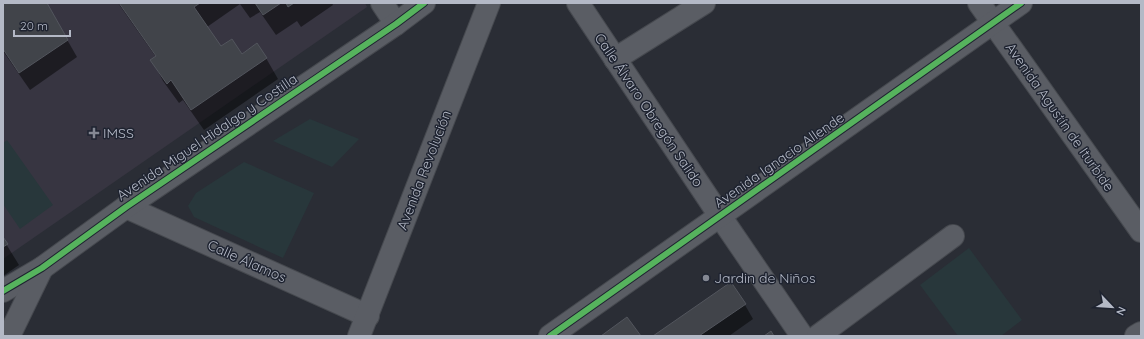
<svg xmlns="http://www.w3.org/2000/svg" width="1144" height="339" font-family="Quicksand,sans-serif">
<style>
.medical{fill:#373541}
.grass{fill:#28373b}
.shadow{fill:#0007}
.building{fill:#41444a;stroke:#52555d}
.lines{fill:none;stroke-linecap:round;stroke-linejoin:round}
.minor-casing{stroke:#46494f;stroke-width:24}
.minor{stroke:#5a5d64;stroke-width:22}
.cycleway-casing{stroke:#1e2330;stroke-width:8}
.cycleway{stroke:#56b35d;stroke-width:6}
.poi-dot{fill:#848893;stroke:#1e2330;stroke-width:1.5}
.labels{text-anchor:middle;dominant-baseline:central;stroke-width:3;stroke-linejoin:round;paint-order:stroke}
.street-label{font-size:14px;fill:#b4b9c6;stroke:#1e2330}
.poi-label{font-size:14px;fill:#b4b9c6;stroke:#1e2330;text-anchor:start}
</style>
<rect width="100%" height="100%" fill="#2a2d35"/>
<path class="medical" d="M3,3H365L367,7L3,259Z"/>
<g class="grass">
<path d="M310,119L359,139L332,167L273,141Z"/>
<path d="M7,140L53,205L20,229L3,204V143Z"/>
<path d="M244,162L314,193L283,258L194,217L188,206L196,193Z"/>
<path d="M969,248L1022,320L1001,336H958L920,285Z"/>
</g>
<g class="shadow">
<path d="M3,3H46L77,57L30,90L3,51Z"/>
<path d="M118,3H332L333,5L301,27L297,21L276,35L260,12L250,18L240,4L207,27L221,48L241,55L266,58L278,79L204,130L183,100L179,103L163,81L152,60L156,57Z"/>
<path d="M3,239L19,265L3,276Z"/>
<path d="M745,305L753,319L729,336H655Z"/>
</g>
<g class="building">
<path d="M3,3H47L68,40L19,73L3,49Z"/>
<path d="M119,3H200L194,7L221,46L232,39L242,54L257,43L267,58L191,110L171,80L167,84L150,60L156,56Z"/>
<path d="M255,3H281L263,15Z"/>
<path d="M286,3H294L288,7Z"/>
<path d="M3,237L8,244L3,247Z"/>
<path d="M731,282L746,304L699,336H653Z"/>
<path d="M627,317L641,336H601Z"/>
<path d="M771,331L774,336H764Z"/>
</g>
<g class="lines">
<g class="minor-casing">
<g id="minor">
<path d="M382,3L396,24"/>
<path d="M578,3L720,216L802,336"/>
<path d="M979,3L1141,231"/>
<path d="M615,59L704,3"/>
<path d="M126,207L368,316"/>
<path d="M3,291L42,268L126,207L396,24L424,3"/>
<path d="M9,336L42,268"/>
<path d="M359,336L489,3"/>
<path d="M550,336L1021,3"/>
<path d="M818,336L953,236"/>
<path d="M1136,336L1141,333"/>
</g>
</g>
<use href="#minor" class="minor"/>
<g class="cycleway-casing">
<g id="cycleway">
<path d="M3,291L42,268L126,207L396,24L424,3"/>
<path d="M550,336L1021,3"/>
</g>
</g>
<use href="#cycleway" class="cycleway"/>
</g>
<g class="poi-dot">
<path d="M92 127h4v4h4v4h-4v4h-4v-4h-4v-4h4z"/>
<circle cx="706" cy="278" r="4"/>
</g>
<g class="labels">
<g class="street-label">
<text transform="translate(649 110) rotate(56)">Calle Álvaro Obregón Salido</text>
<text transform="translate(1060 117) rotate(55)">Avenida Agustín de Iturbide</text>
<text transform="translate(207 137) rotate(-34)">Avenida Miguel Hidalgo y Costilla</text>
<text transform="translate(779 160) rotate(-35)">Avenida Ignacio Allende</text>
<text transform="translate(424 170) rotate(-69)">Avenida Revolución</text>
<text transform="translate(247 261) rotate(24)">Calle Álamos</text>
</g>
<g class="poi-label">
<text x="103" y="133">IMSS</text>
<text x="714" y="278">Jardin de Niños</text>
</g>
</g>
<rect width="1144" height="339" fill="none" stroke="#b4b9c6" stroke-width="8"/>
<g transform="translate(1112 307) rotate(115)" stroke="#1e2330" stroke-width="3" paint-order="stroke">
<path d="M0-3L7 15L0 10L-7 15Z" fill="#b4b9c6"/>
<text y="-6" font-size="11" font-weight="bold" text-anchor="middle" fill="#b4b9c6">N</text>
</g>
<path d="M14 30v6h56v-6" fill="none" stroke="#b4b9c6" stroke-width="2"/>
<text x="20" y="30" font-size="12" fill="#b4b9c6" stroke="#1e2330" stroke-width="3" paint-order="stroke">20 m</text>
</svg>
